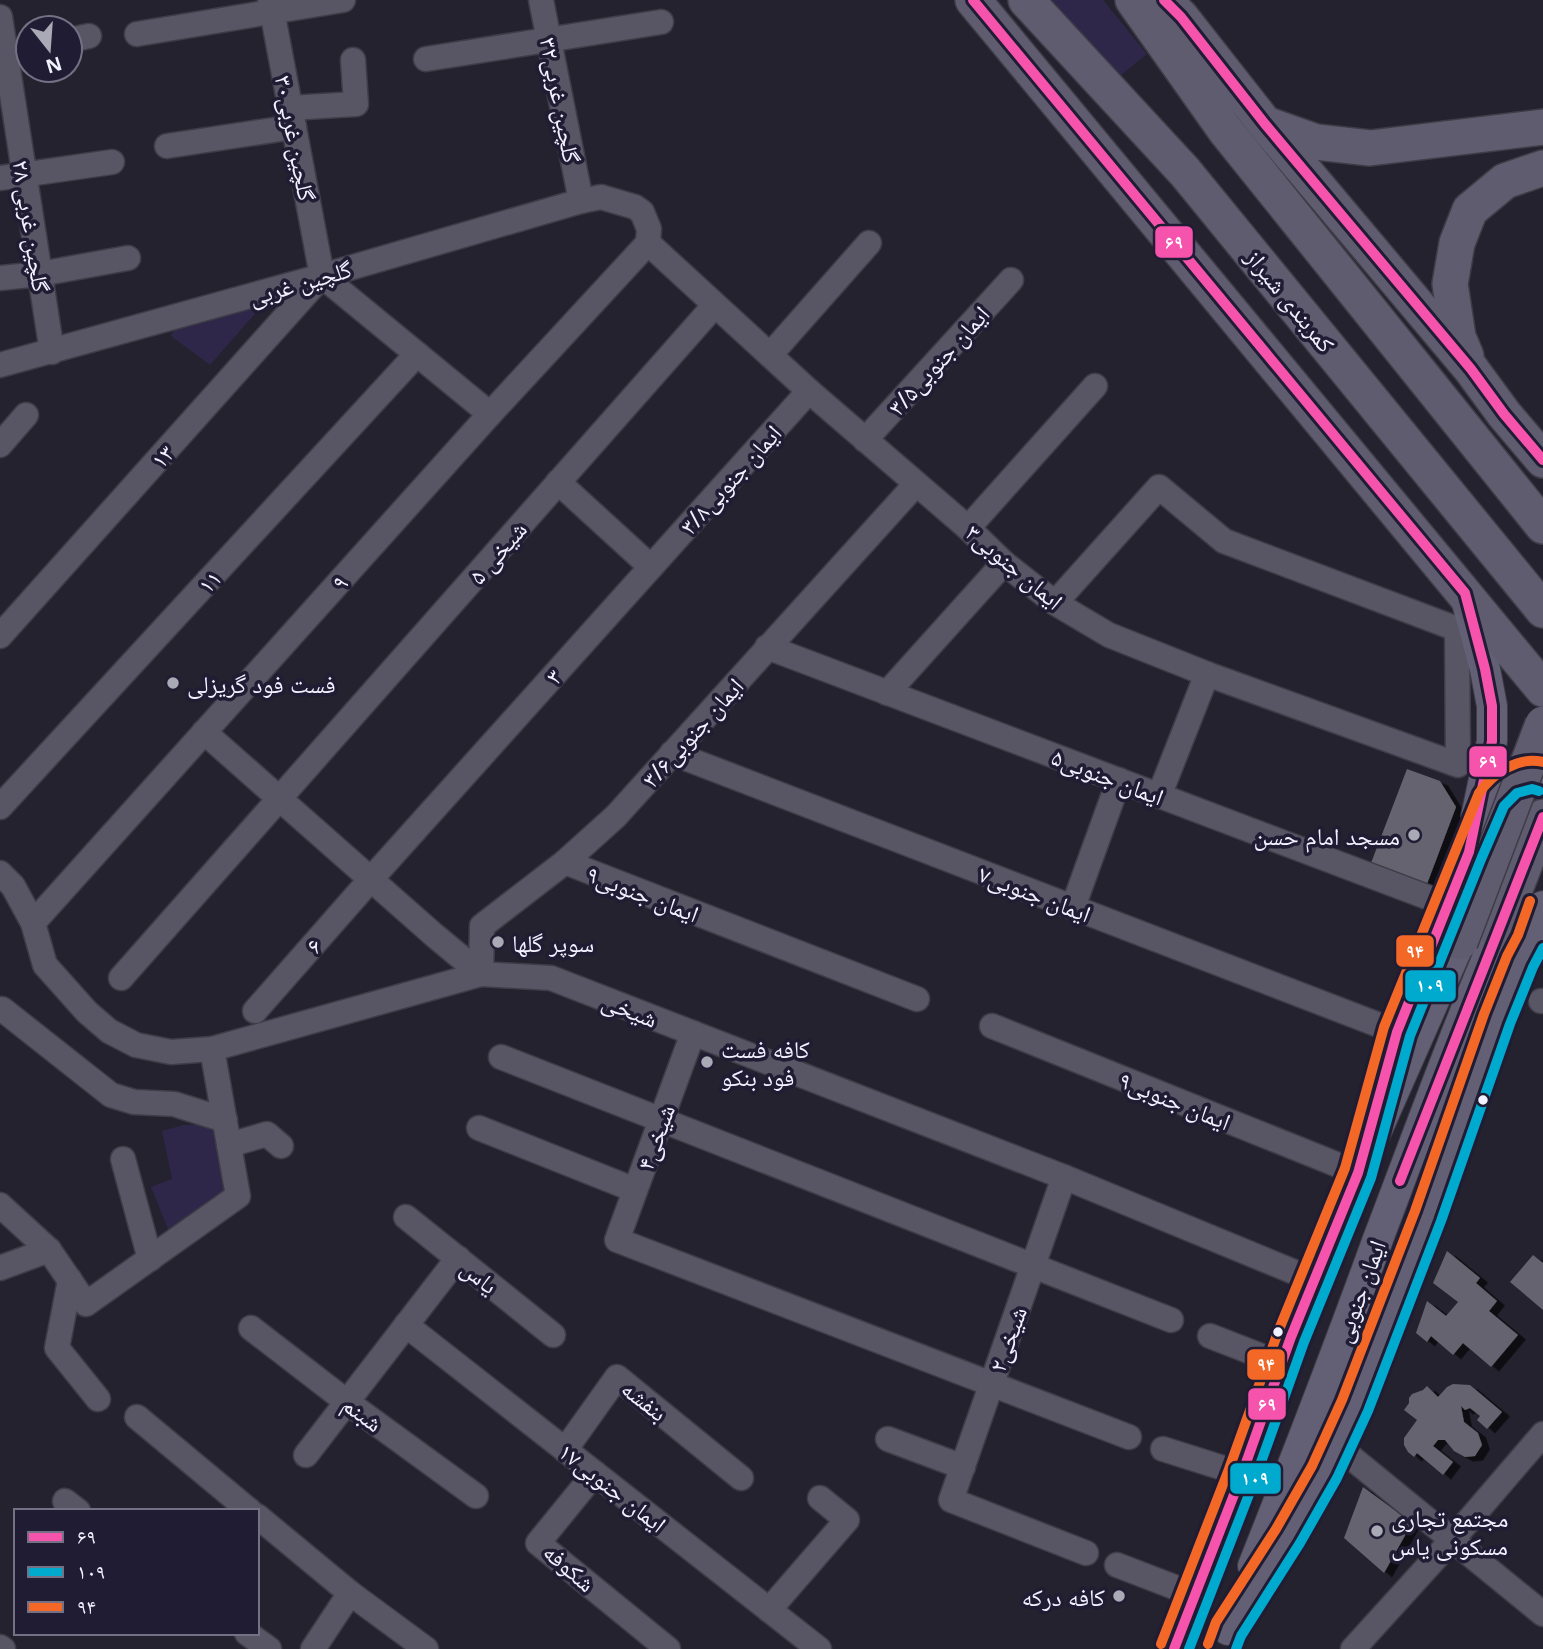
<svg xmlns="http://www.w3.org/2000/svg" width="1543" height="1649" font-family="'Noto Sans','Noto Naskh Arabic',sans-serif">
<style>
.green{fill:#2e2749}
.building{fill:#65636f;filter:url(#shadow)}
.lines{fill:none;stroke-linecap:round;stroke-linejoin:round}
.minor-casing{stroke:#3e3c46;stroke-width:27}
.major-casing{stroke:#3e3c46;stroke-width:32}
.highway-casing{stroke:#3e3c46;stroke-width:38}
.minor{stroke:#585565;stroke-width:24}
.major{stroke:#635f74;stroke-width:30}
.highway{stroke:#605c70;stroke-width:35}
.highway-bridge-casing{stroke:#3e3c46;stroke-width:38;stroke-linecap:butt}
.highway-bridge{stroke:#605c70;stroke-width:35}
.bus-1-casing{stroke:#201c34;stroke-width:16}
.bus-2-casing{stroke:#201c34;stroke-width:16}
.bus-3-casing{stroke:#201c34;stroke-width:16}
.bus-1{stroke:#f653ac;stroke-width:10}
.bus-2{stroke:#00a9ce;stroke-width:10}
.bus-3{stroke:#f36827;stroke-width:10}
.poi-dot{fill:#aaa9b6;stroke:#201c34;stroke-width:2.5}
.bus-dot{fill:#f2f1ff;stroke:#201c34;stroke-width:2.5}
.labels{text-anchor:middle;dominant-baseline:central;stroke-width:7;stroke-linejoin:round;paint-order:stroke}
.street-label{font-size:24px;fill:#f2f1ff;stroke:#201c34}
.poi-label{font-size:24px;fill:#f2f1ff;stroke:#201c34;text-anchor:start}
.line-badge{stroke:#201c34;stroke-width:2.5}
.badge-label{font-size:19px;text-anchor:middle;font-weight:bold;fill:#fff}
</style>
<defs>
<filter id="shadow"><feDropShadow dx="8" dy="4.5" stdDeviation="0" flood-color="#0009"/></filter>
</defs>
<rect width="100%" height="100%" fill="#24222e"/>
<g class="green">
<path d="M1048,0H1103L1147,54L1121,75Z"/>
<path d="M233,303L262,306L210,365L171,336L178,321Z"/>
<path d="M183,1125H216L224,1170V1192L170,1234L151,1187L172,1179L162,1131Z"/>
</g>
<g class="building">
<path d="M1407,769L1440,781L1456,807L1427,884L1371,863Z"/>
<path d="M1447,1251L1480,1278L1476,1283L1497,1301L1489,1311L1518,1335L1491,1367L1463,1343L1453,1355L1431,1336L1427,1342L1416,1333L1427,1301L1446,1316L1458,1302L1433,1283Z"/>
<path d="M1533,1255L1543,1263V1310L1510,1282Z"/>
<path d="M1453,1384L1470,1385L1502,1412L1487,1429L1477,1420L1480,1416L1470,1408L1465,1410L1461,1406L1464,1422L1478,1433L1482,1445L1475,1456L1465,1457L1454,1451L1445,1440H1438L1433,1446L1453,1462L1443,1475L1417,1453L1414,1457L1408,1452L1404,1445V1438L1417,1420L1404,1410L1409,1403V1398L1412,1394L1423,1390L1427,1386L1438,1397L1447,1387Z"/>
<path d="M1363,1487L1412,1523L1384,1573L1344,1538Z"/>
</g>
<g class="lines">
<g class="minor-casing">
<g id="minor">
<path d="M270,0L322,276"/>
<path d="M541,0L581,201"/>
<path d="M0,17L52,352"/>
<path d="M137,34L343,0"/>
<path d="M70,40L89,36"/>
<path d="M426,59L661,22"/>
<path d="M290,108L356,104L353,60"/>
<path d="M167,146L294,127"/>
<path d="M0,178L112,162"/>
<path d="M648,243L809,391L968,528L1004,563L1055,603L1109,635L1207,674L1458,765L1457,629L1224,541L1159,487L1055,603"/>
<path d="M322,276L490,414"/>
<path d="M0,278L40,274L128,258"/>
<path d="M770,355L869,243"/>
<path d="M0,365L322,276L581,201L601,197L635,207L642,212L649,229L648,243"/>
<path d="M865,440L1011,280"/>
<path d="M0,445L26,415"/>
<path d="M558,482L651,567"/>
<path d="M968,528L1095,386"/>
<path d="M0,636L322,276"/>
<path d="M767,647L1448,905"/>
<path d="M887,693L1004,563"/>
<path d="M204,732L434,935L481,974"/>
<path d="M672,753L1397,1032"/>
<path d="M1159,796L1207,674"/>
<path d="M0,807L417,354"/>
<path d="M565,862L917,999"/>
<path d="M0,873L13,886L33,923L45,965L87,1012L109,1031L136,1045L171,1052L212,1049L481,974L551,978L1064,1177L1316,1281"/>
<path d="M1073,907L1119,780"/>
<path d="M33,923L490,414L648,243"/>
<path d="M481,974L482,926L565,862L616,816L916,484"/>
<path d="M121,978L714,306"/>
<path d="M1541,1001H1543"/>
<path d="M2,1009L111,1095L134,1102L174,1104L225,1120"/>
<path d="M255,1011L371,879L809,391"/>
<path d="M992,1026L1358,1173"/>
<path d="M693,1033L617,1240L1129,1437"/>
<path d="M501,1057L1171,1320"/>
<path d="M479,1128L635,1190"/>
<path d="M229,1145L267,1134L281,1146"/>
<path d="M123,1159L150,1259"/>
<path d="M1064,1177L951,1500L1086,1553"/>
<path d="M0,1205L49,1250L86,1304L238,1196L212,1049"/>
<path d="M406,1217L553,1335"/>
<path d="M0,1268L49,1250"/>
<path d="M70,1280L57,1348L98,1399"/>
<path d="M406,1325L819,1649"/>
<path d="M251,1328L347,1402L476,1496"/>
<path d="M1210,1336L1282,1364"/>
<path d="M137,1417L250,1511"/>
<path d="M888,1439L963,1467"/>
<path d="M1336,1445L1543,1614"/>
<path d="M1163,1449L1242,1474"/>
<path d="M565,1450L617,1377L741,1478"/>
<path d="M306,1455L458,1258"/>
<path d="M595,1473L538,1543L668,1649"/>
<path d="M65,1501L78,1511"/>
<path d="M257,1516L350,1593L426,1649"/>
<path d="M1117,1565L1195,1595"/>
<path d="M769,1610L847,1520L820,1498"/>
<path d="M247,1633L269,1649"/>
<path d="M0,1647L3,1649"/>
<path d="M313,1649L350,1593"/>
<path d="M1353,1649L1452,1540L1543,1434"/>
</g>
</g>
<g class="major-casing">
<g id="major">
<path d="M1465,595L1485,669L1492,706V741L1476,817"/>
<path d="M1385,1075L1397,1032L1492,798C1508,784 1519,771 1543,777"/>
<path d="M1253,1566C1296,1458 1338,1349 1378,1239C1417,1137 1454,1034 1498,933"/>
<path d="M1228,1630L1288,1536L1324,1472L1355,1405L1428,1216L1497,1019L1520,961L1531,941L1543,906"/>
<path d="M1174,1649L1242,1474L1291,1337L1358,1173L1460,942"/>
</g>
</g>
<g class="highway-casing">
<g id="highway">
<path d="M973,0L1543,689"/>
<path d="M1026,0L1185,172L1543,610"/>
<path d="M1133,0L1225,130L1543,526"/>
<path d="M1164,0L1181,17L1265,124L1471,369L1504,414L1543,460"/>
<path d="M1268,125L1316,142L1370,148L1543,127"/>
<path d="M1466,356L1458,337L1450,284L1457,243L1470,210L1505,181L1543,168"/>
<path d="M1498,933L1543,817"/>
</g>
</g>
<use href="#minor" class="minor"/>
<use href="#major" class="major"/>
<use href="#highway" class="highway"/>
<g class="highway-bridge-casing">
<path id="highway-bridge" d="M1460,942L1543,724"/>
</g>
<use href="#highway-bridge" class="highway-bridge"/>
<g class="bus-1-casing">
<g id="bus-1">
<path d="M973,0L1465,593L1485,669L1492,706V741L1469,852L1397,1032L1358,1173L1291,1337L1242,1474L1174,1649"/>
<path d="M1164,0L1181,17L1265,124L1471,369L1504,414L1543,460"/>
<path d="M1400,1181L1543,817"/>
</g>
</g>
<g class="bus-2-casing">
<g id="bus-2">
<path d="M1189,1649L1255,1479L1304,1342L1371,1178L1410,1036L1482,857L1504,806L1517,793L1532,789L1539,791"/>
<path d="M1236,1649L1241,1636L1300,1543L1337,1478L1368,1411L1441,1221L1510,1024L1533,967L1543,948"/>
</g>
</g>
<g class="bus-3-casing">
<g id="bus-3">
<path d="M1161,1644L1229,1469L1278,1332L1345,1168L1384,1027L1479,793C1493,773 1518,756 1543,762"/>
<path d="M1208,1644L1216,1622L1276,1529L1312,1466L1342,1400L1415,1211L1484,1014L1507,956L1518,935L1530,901"/>
</g>
</g>
<use href="#bus-1" class="bus-1"/>
<use href="#bus-2" class="bus-2"/>
<use href="#bus-3" class="bus-3"/>
</g>
<g class="poi-dot">
<circle cx="173" cy="683" r="7"/>
<circle cx="1414" cy="835" r="7"/>
<circle cx="498" cy="942" r="7"/>
<circle cx="707" cy="1062" r="7"/>
<circle cx="1377" cy="1531" r="7"/>
<circle cx="1119" cy="1596" r="7"/>
</g>
<g class="bus-dot">
<circle cx="1483" cy="1100" r="6"/>
<circle cx="1278" cy="1332" r="6"/>
</g>
<g class="labels">
<g class="street-label">
<text transform="translate(561 100) rotate(79)">گلچین غربی۳۲</text>
<text transform="translate(296 138) rotate(79)">گلچین غربی۳۰</text>
<text transform="translate(32 226) rotate(81)">گلچین غربی ۲۸</text>
<text transform="translate(300 282) rotate(-16)">گلچین غربی</text>
<text transform="translate(1291 300) rotate(51)">کمربندی شیراز</text>
<text transform="translate(938 360) rotate(-48)">ایمان جنوبی۳/۵</text>
<text transform="translate(162 456) rotate(-48)">۱۳</text>
<text transform="translate(730 479) rotate(-48)">ایمان جنوبی۳/۸</text>
<text transform="translate(497 552) rotate(-49)">شیخی ۵</text>
<text transform="translate(1015 566) rotate(40)">ایمان جنوبی۳</text>
<text transform="translate(209 581) rotate(-47)">۱۱</text>
<text transform="translate(339 582) rotate(-48)">۹</text>
<text transform="translate(553 676) rotate(-48)">۳</text>
<text transform="translate(692 732) rotate(-48)">ایمان جنوبی۳/۶</text>
<text transform="translate(1108 776) rotate(21)">ایمان جنوبی۵</text>
<text transform="translate(643 893) rotate(21)">ایمان جنوبی۹</text>
<text transform="translate(1035 893) rotate(21)">ایمان جنوبی۷</text>
<text transform="translate(313 945) rotate(-49)">۶</text>
<text transform="translate(630 1009) rotate(21)">شیخی</text>
<text transform="translate(1175 1100) rotate(22)">ایمان جنوبی۹</text>
<text transform="translate(655 1137) rotate(-70)">شیخی۴</text>
<text transform="translate(480 1276) rotate(39)">یاس</text>
<text transform="translate(1359 1291) rotate(-70)">ایمان جنوبی</text>
<text transform="translate(1007 1339) rotate(-70)">شیخی۲</text>
<text transform="translate(645 1400) rotate(38)">بنفشه</text>
<text transform="translate(363 1413) rotate(36)">شبنم</text>
<text transform="translate(613 1487) rotate(38)">ایمان جنوبی۱۷</text>
<text transform="translate(570 1567) rotate(41)">شکوفه</text>
</g>
<g class="poi-label">
<text x="187" y="683">فست فود گریزلی</text>
<text x="1400" y="835" text-anchor="end">مسجد امام حسن</text>
<text x="512" y="942">سوپر گلها</text>
<text x="721" y="1048">کافه فست<tspan x="721" dy="28">فود بنکو</tspan></text>
<text x="1391" y="1517">مجتمع تجاری<tspan x="1391" dy="28">مسکونی یاس</tspan></text>
<text x="1105" y="1596" text-anchor="end">کافه درکه</text>
</g>
</g>
<g class="line-badge">
<rect x="1154" y="225" width="40" height="34" rx="7" fill="#f653ac"/>
<rect x="1468" y="745" width="40" height="33" rx="7" fill="#f653ac"/>
<rect x="1395" y="934" width="40" height="34" rx="7" fill="#f36827"/>
<rect x="1404" y="969" width="53" height="34" rx="7" fill="#00a9ce"/>
<rect x="1246" y="1348" width="40" height="33" rx="7" fill="#f36827"/>
<rect x="1247" y="1387" width="40" height="34" rx="7" fill="#f653ac"/>
<rect x="1229" y="1462" width="53" height="33" rx="7" fill="#00a9ce"/>
</g>
<g class="badge-label">
<text x="1174" y="249">۶۹</text>
<text x="1488" y="768">۶۹</text>
<text x="1415" y="958">۹۴</text>
<text x="1430" y="992">۱۰۹</text>
<text x="1266" y="1371">۹۴</text>
<text x="1267" y="1411">۶۹</text>
<text x="1255" y="1485">۱۰۹</text>
</g>
<rect x="14" y="1509" width="245" height="126" fill="#201c34" stroke="#747185" stroke-width="2"/>
<rect x="28" y="1532" width="35" height="10" fill="#f653ac" stroke="#747185" stroke-width="2"/>
<text x="77" y="1544" font-size="21" fill="#f2f1ff">۶۹</text>
<rect x="28" y="1567" width="35" height="10" fill="#00a9ce" stroke="#747185" stroke-width="2"/>
<text x="77" y="1579" font-size="21" fill="#f2f1ff">۱۰۹</text>
<rect x="28" y="1602" width="35" height="10" fill="#f36827" stroke="#747185" stroke-width="2"/>
<text x="77" y="1614" font-size="21" fill="#f2f1ff">۹۴</text>
<g transform="translate(49 49) rotate(163)"><circle r="33" fill="#201c34" stroke="#747185" stroke-width="2"/>
<path d="M0-5L12 26L0 18L-12 26Z" fill="#aaa9b6"/>
<text y="-10" font-size="19" font-weight="bold" text-anchor="middle" fill="#f2f1ff">N</text>
</g>
</svg>
